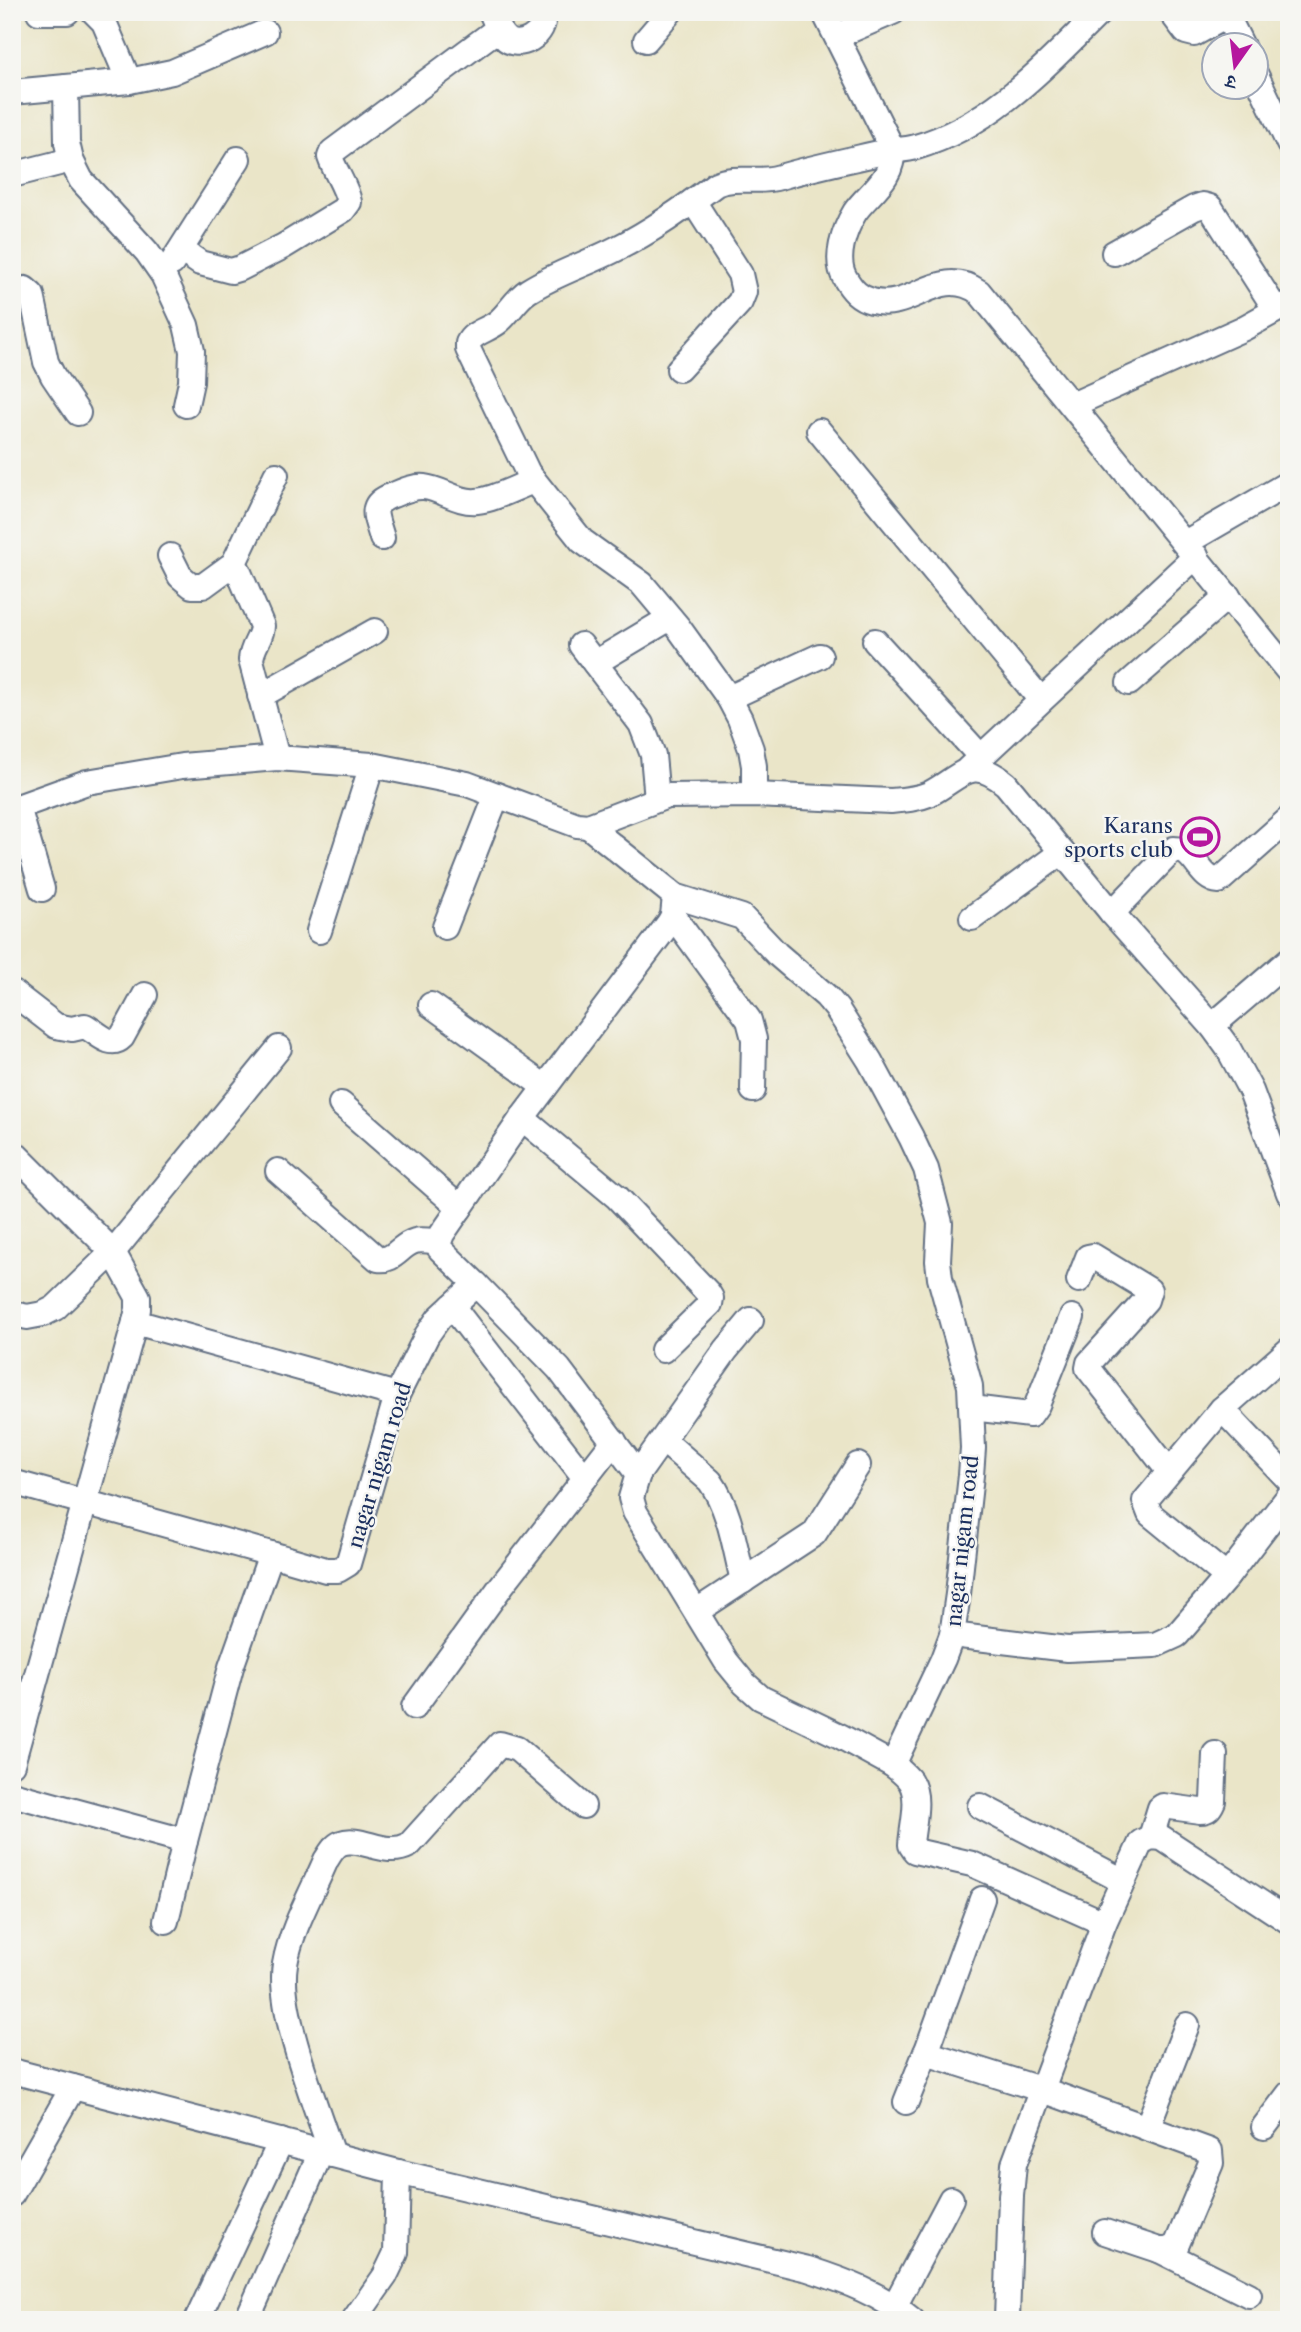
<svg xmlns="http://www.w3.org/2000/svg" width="1301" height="2332" font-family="'Libre Caslon Text','Noto Serif Devanagari',serif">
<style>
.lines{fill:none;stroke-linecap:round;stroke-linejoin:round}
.minor-casing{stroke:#636f83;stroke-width:28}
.minor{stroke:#fff;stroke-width:24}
.labels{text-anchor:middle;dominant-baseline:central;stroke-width:5;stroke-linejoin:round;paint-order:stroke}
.poi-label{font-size:21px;fill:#1b2f5e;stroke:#f6f6f2;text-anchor:end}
.street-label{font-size:21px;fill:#1b2f5e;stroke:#f6f6f2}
</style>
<rect width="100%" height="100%" fill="#f6f6f2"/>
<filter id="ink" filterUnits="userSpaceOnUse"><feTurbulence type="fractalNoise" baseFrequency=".0143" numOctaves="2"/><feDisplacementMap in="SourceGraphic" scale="14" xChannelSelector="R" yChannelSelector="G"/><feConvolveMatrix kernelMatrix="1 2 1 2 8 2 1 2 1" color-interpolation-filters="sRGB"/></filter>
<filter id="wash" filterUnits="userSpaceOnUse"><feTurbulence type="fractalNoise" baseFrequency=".00686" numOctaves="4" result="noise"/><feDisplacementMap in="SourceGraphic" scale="28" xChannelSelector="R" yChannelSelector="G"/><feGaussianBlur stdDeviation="1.57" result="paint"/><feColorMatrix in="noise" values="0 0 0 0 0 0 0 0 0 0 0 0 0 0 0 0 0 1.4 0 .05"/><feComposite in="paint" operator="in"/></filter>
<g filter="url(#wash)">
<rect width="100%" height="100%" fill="#eae5c8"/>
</g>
<g filter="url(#ink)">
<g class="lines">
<g class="minor-casing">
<g id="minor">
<path d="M39,12H67"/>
<path d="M94,12L104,22L129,81L66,87L67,143L71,160L81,180L147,252L163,275L186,325L192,351L191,382L186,405"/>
<path d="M491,12C495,20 498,31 504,37C517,52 548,36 543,12"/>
<path d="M824,12L893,150C892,159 891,167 886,175C878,189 864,199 855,212C844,230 834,259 845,278C852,290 859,298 872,301C912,312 938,264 979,292L1289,672"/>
<path d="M1171,12L1186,32L1194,34L1234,12"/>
<path d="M1227,16L1242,46"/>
<path d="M837,36L893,12"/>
<path d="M646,40L670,12"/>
<path d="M1256,75L1289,144"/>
<path d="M129,81L172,72L265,32"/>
<path d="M12,92L66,87"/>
<path d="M12,175L71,160"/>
<path d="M181,250L200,263L231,271L241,268L284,246L343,210L349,202C346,186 335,172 330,157L332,152L499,28"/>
<path d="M1114,253L1194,208L1203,205L1210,207L1276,310"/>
<path d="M172,263L238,159"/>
<path d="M12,294L25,289L32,295L46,362L53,376L78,413"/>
<path d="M679,369L740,302L744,292L740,274L693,201"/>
<path d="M1072,405L1244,328L1289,303"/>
<path d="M819,431L1041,700"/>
<path d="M382,538C376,516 367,504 393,495C403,491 413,486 424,487C442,489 458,503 477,501C496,499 516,487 534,481"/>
<path d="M1185,543L1289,483"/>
<path d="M170,556L180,576L192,586H203L229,567L233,565L238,570L262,626C262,638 252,645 251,660L277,758"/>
<path d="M233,565L276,475"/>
<path d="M875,641L981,757"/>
<path d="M581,645L641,724L653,755L657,799"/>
<path d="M595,663L670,618"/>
<path d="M1129,683L1228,596"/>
<path d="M260,696L375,631"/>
<path d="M729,698L820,656"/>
<path d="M968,769L1196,556"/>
<path d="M754,795V766L751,749L740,719L729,698L678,627L642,584L582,541L528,473L468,349V343C473,332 488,330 498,322C509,313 516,299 528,291C556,273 587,264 616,249C652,231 684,208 716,184C737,175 758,184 780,177C814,167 849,160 884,152C894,150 906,150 916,147C992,125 1045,66 1100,12"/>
<path d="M18,807L42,889"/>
<path d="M12,809L87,782L182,766L277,758L372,765L467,784L577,825L588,826L667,796L754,795L891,801C904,800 917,799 929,794C962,777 970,754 1006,784L1112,913L1212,1026L1228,1048L1251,1091L1289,1193"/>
<path d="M1112,913L1174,849C1196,849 1199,880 1219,881L1289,819"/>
<path d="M673,916L749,1020L754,1039L753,1090"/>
<path d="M972,918L1062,852"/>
<path d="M445,927L497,795"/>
<path d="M319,931L372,765"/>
<path d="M12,992L56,1026L72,1029L85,1026C97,1032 110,1049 122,1037L145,995"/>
<path d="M431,1005L545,1087"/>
<path d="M1212,1026L1289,960"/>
<path d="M341,1104L460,1208"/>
<path d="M522,1118L617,1197L708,1293L711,1298L710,1304L663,1350"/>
<path d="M12,1151L113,1252L138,1297V1309L135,1322"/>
<path d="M278,1171L378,1259C394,1262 400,1245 415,1241C422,1239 431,1241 439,1242"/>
<path d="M1079,1280L1088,1257L1093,1256L1149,1290L1146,1300L1089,1363L1088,1368L1169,1471"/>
<path d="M476,1284L440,1249L439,1242L442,1234L522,1118L669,923L673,916L675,896"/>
<path d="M452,1306L585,1478"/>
<path d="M12,1313L27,1317L43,1314L55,1308L113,1252L279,1048"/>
<path d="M1289,1350L1222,1409L1145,1501L1150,1514L1227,1577L1289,1496"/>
<path d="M972,1408L1030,1415L1037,1405L1072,1317"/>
<path d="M1222,1409L1289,1480"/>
<path d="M663,1440L710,1481C730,1509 735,1548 743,1581"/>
<path d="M638,1474L726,1350L751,1320"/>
<path d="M12,1482L271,1554L231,1667L185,1841L12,1794"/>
<path d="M271,1554L326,1570H338L348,1564L397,1395L427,1335L439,1318L476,1284L559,1369L638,1474L631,1498L635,1512L726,1661L744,1683L761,1698L840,1736L893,1765L943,1659L952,1635L958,1594L971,1475L973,1448L970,1386L940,1278L938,1261L940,1223L926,1169L911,1137L870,1061L837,1009L826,996L777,954L742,917L675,896L588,826"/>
<path d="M697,1611L814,1534L858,1465"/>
<path d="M952,1635L1067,1649L1155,1645L1177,1635L1227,1577"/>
<path d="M414,1707L502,1585L614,1441"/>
<path d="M12,1764L135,1322L397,1395"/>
<path d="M893,1765C899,1770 906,1775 910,1781C921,1798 912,1826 911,1845L915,1851L972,1864L1104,1923"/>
<path d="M980,1806L1123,1881"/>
<path d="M1151,1837L1160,1808L1163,1806L1200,1811C1208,1811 1210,1808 1213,1801L1215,1754"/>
<path d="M982,1899L926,2053L1043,2090L1210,2151L1211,2163L1176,2246L1167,2250H1159L1105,2232"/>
<path d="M166,1921L185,1841"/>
<path d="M12,2071L398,2172L808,2269C845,2281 881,2294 912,2320"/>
<path d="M906,2102L926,2052"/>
<path d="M1264,2127L1289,2094"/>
<path d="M1147,2128L1187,2025"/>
<path d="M332,2155C317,2107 277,2012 285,1964C291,1929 312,1893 326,1860C330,1854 334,1846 341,1843C361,1835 385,1858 409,1845L500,1744L517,1749L583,1806"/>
<path d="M12,2194L73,2087"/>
<path d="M1159,2250L1249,2295"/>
<path d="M894,2307L951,2199"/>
<path d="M197,2320L281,2141"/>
<path d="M247,2320L321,2152"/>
<path d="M354,2320L385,2276L396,2253L398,2172"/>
<path d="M1007,2320L1011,2196L1014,2164L1104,1923L1141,1842L1151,1837L1162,1838L1287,1920L1289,1917"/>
</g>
</g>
<use href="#minor" class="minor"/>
</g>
</g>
<defs>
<g id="stadium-ring" transform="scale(2.0125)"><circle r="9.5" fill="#f6f6f2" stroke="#b5179e" stroke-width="1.5"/><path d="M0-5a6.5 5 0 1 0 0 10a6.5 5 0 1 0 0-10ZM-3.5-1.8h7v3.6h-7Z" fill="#b5179e"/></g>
</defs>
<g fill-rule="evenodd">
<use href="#stadium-ring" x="1200" y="837"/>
</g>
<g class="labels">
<g class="poi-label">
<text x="1173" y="825">Karans<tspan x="1173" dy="24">sports club</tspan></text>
</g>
<g class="street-label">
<text transform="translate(379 1465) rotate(-73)">nagar nigam road</text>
<text transform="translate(962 1541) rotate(-84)">nagar nigam road</text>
</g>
</g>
<rect width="1301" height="2332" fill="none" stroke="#f6f6f2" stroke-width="42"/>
<g transform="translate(1235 66) rotate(194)"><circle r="33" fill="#f6f6f2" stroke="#9ea6b7" stroke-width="2"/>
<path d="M0-5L12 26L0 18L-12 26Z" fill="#b5179e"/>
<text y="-10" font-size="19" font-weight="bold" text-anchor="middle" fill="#1b2f5e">उ</text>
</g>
</svg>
